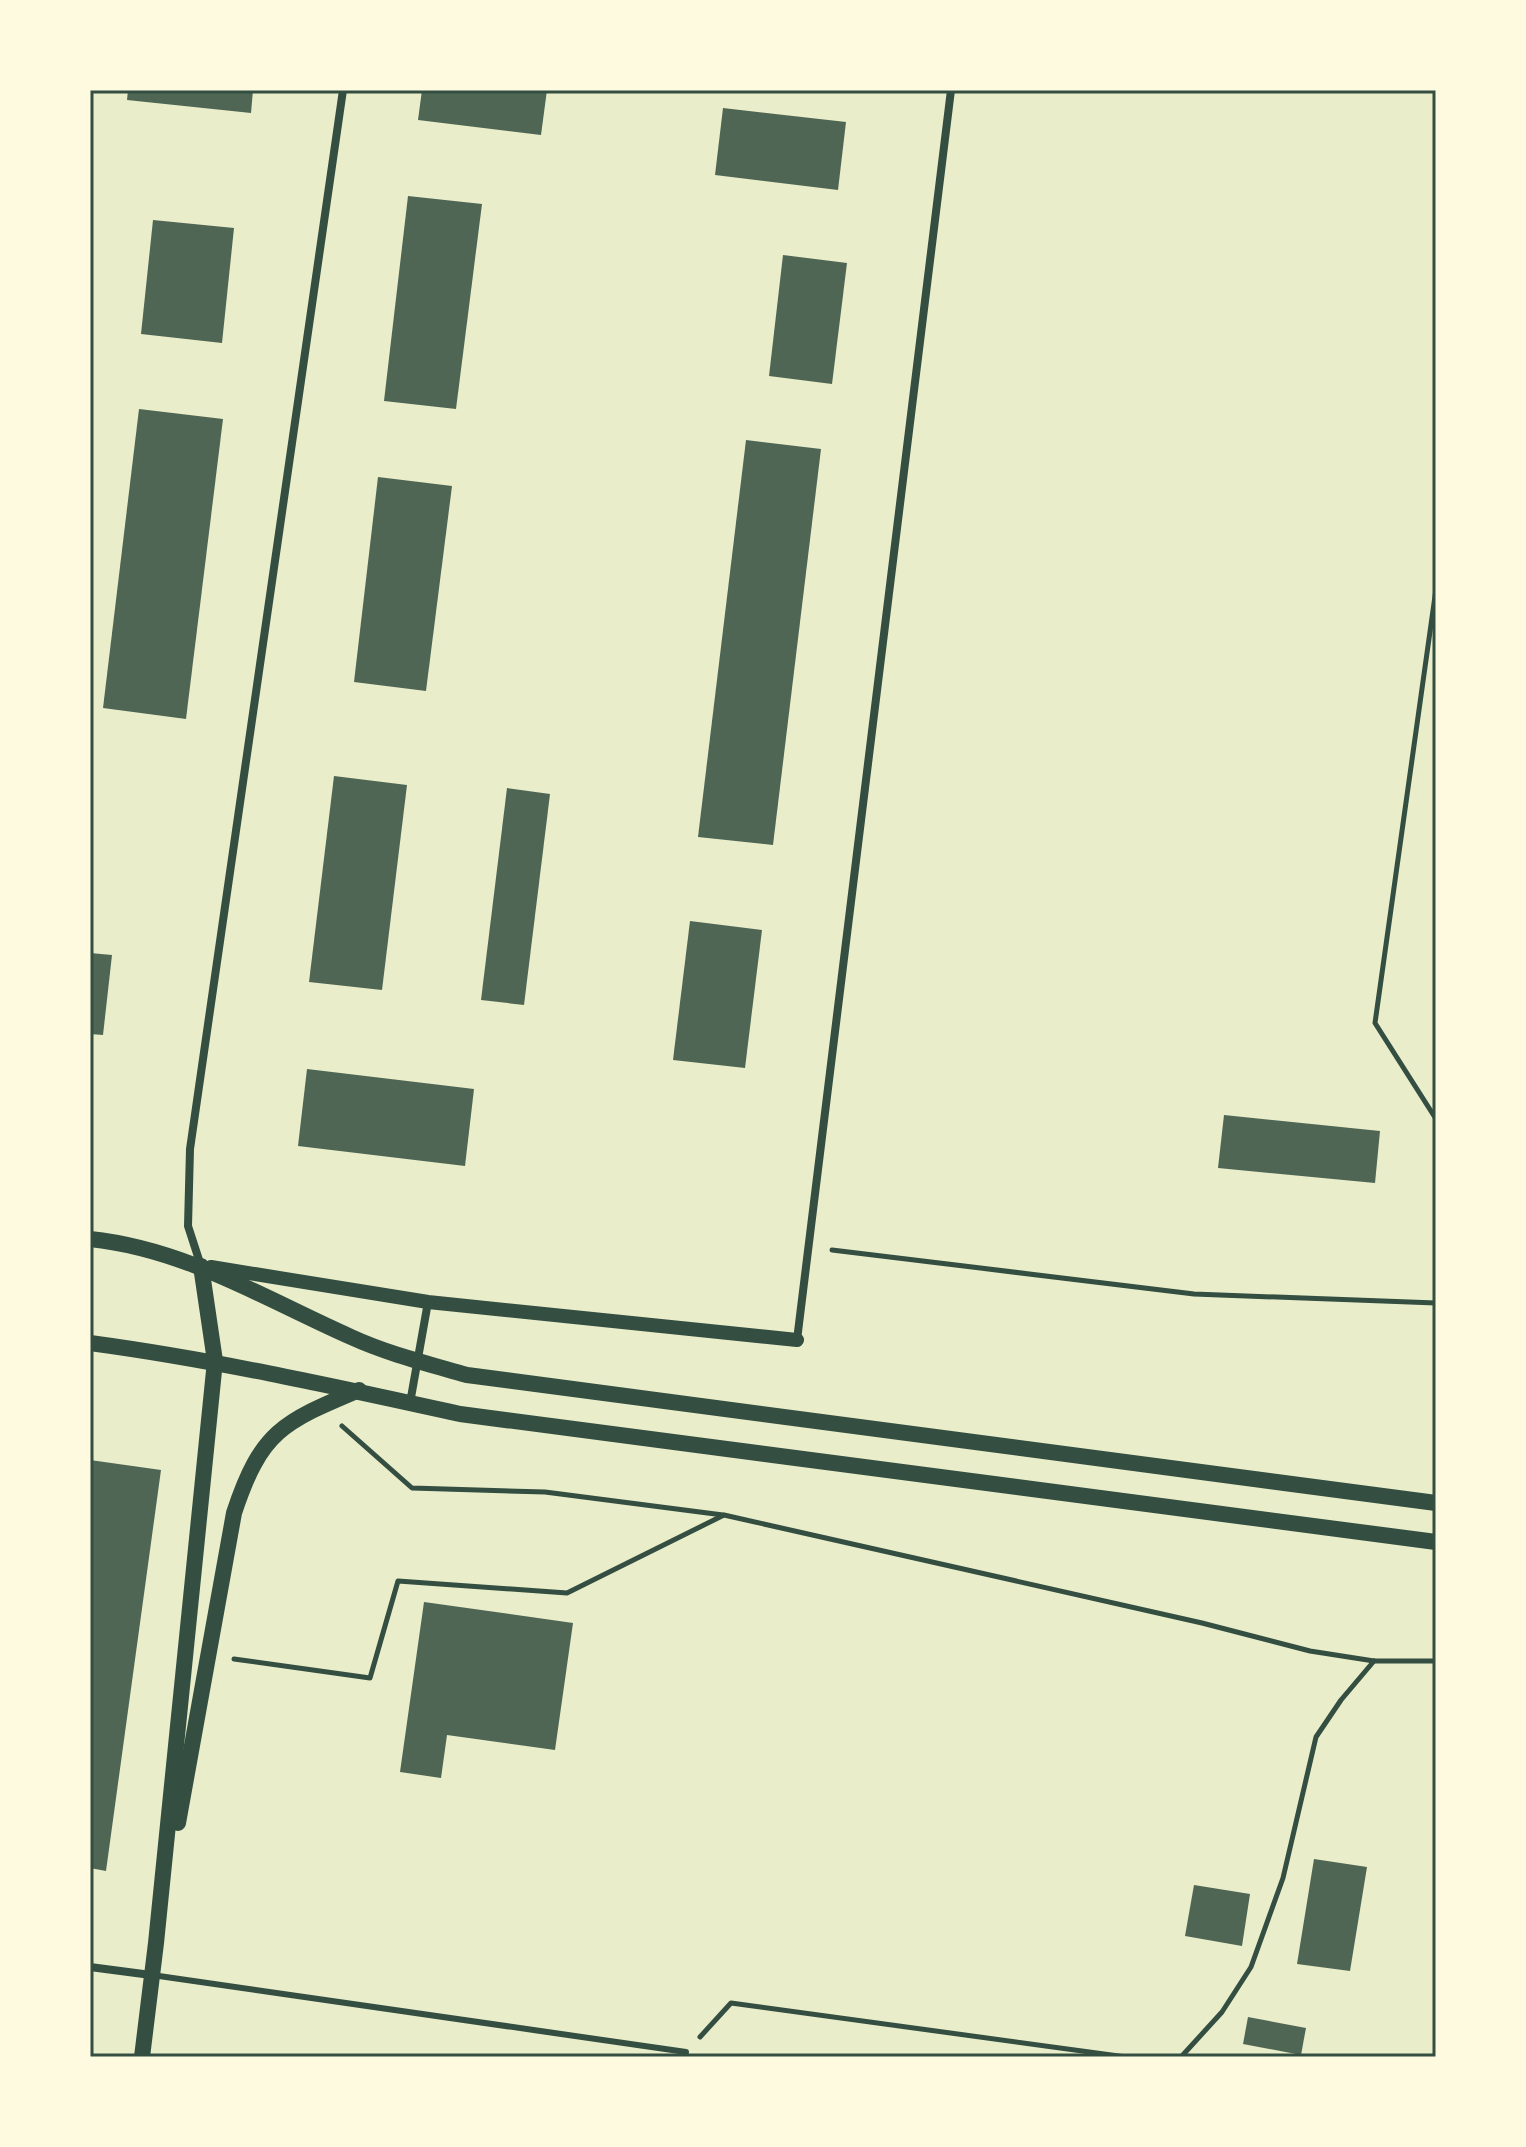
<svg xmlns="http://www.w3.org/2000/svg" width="1526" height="2147" font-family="'PT Sans',sans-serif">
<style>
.building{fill:#4f6655}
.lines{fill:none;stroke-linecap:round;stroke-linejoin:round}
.path{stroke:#344e41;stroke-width:5}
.service{stroke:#344e41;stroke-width:6}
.minor{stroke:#344e41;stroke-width:8}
.tertiary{stroke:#344e41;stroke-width:14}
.secondary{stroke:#344e41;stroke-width:16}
.neatline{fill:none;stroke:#344e41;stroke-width:3}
</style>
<rect width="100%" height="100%" fill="#e9edc9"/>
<g class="building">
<path d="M128,90H253L251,113L127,100Z"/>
<path d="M422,90H547L541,135L418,120Z"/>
<path d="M723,108L846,122L838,190L715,175Z"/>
<path d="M408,196L482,204L456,409L384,401Z"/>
<path d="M153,220L234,228L222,343L141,334Z"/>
<path d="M783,255L847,263L832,384L769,376Z"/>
<path d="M139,409L223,419L186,719L103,708Z"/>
<path d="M746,440L821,449L773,845L698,837Z"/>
<path d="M378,477L452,486L426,691L354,682Z"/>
<path d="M334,776L407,785L382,990L309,982Z"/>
<path d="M507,788L550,794L524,1005L481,1000Z"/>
<path d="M690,921L762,930L745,1068L673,1060Z"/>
<path d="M90,953L112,955L103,1035L90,1034Z"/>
<path d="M307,1069L474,1089L465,1166L298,1146Z"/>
<path d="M1224,1115L1380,1131L1375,1183L1218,1168Z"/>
<path d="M90,1460L161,1470L106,1871L90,1868Z"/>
<path d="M424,1602L573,1623L555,1750L447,1735L441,1778L400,1772Z"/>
<path d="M1314,1859L1367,1867L1350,1971L1297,1964Z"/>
<path d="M1194,1885L1250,1894L1242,1946L1185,1936Z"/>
<path d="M1248,2017L1306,2028L1301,2055L1243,2044Z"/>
</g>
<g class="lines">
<g class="path">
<path d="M1436,589L1375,1023L1436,1119"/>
<path d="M832,1250L1194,1294L1436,1303"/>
<path d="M342,1426L412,1488L545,1492L723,1515"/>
<path d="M234,1659L370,1678L398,1581L567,1593L724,1515L1202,1623L1310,1651L1374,1661H1436"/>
<path d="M700,2037L731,2003L1126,2057"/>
<path d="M1181,2057L1222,2012L1251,1967L1283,1878L1316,1737L1341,1700L1374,1661"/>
</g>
<path class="service" d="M152,1975L686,2052L685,2057"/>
<g class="minor">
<path d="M201,1266L188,1226L190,1149L343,90"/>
<path d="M797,1340L951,90"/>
<path d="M410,1403L428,1302"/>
<path d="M90,1967L151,1975"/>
</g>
<path class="tertiary" d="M211,1267L428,1302L797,1340"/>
<g class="secondary">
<path d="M90,1239C186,1249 265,1299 351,1337C388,1354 429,1364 467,1375L1436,1503"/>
<path d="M90,1343C216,1360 337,1387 460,1414L1436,1542"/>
<path d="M178,1823L234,1513C261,1431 283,1422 359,1390"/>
<path d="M142,2057L156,1943L215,1361L201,1266"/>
</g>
</g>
<rect width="1526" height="2147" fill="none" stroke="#fefae0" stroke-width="184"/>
<rect x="92" y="92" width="1342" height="1963" class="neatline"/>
</svg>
